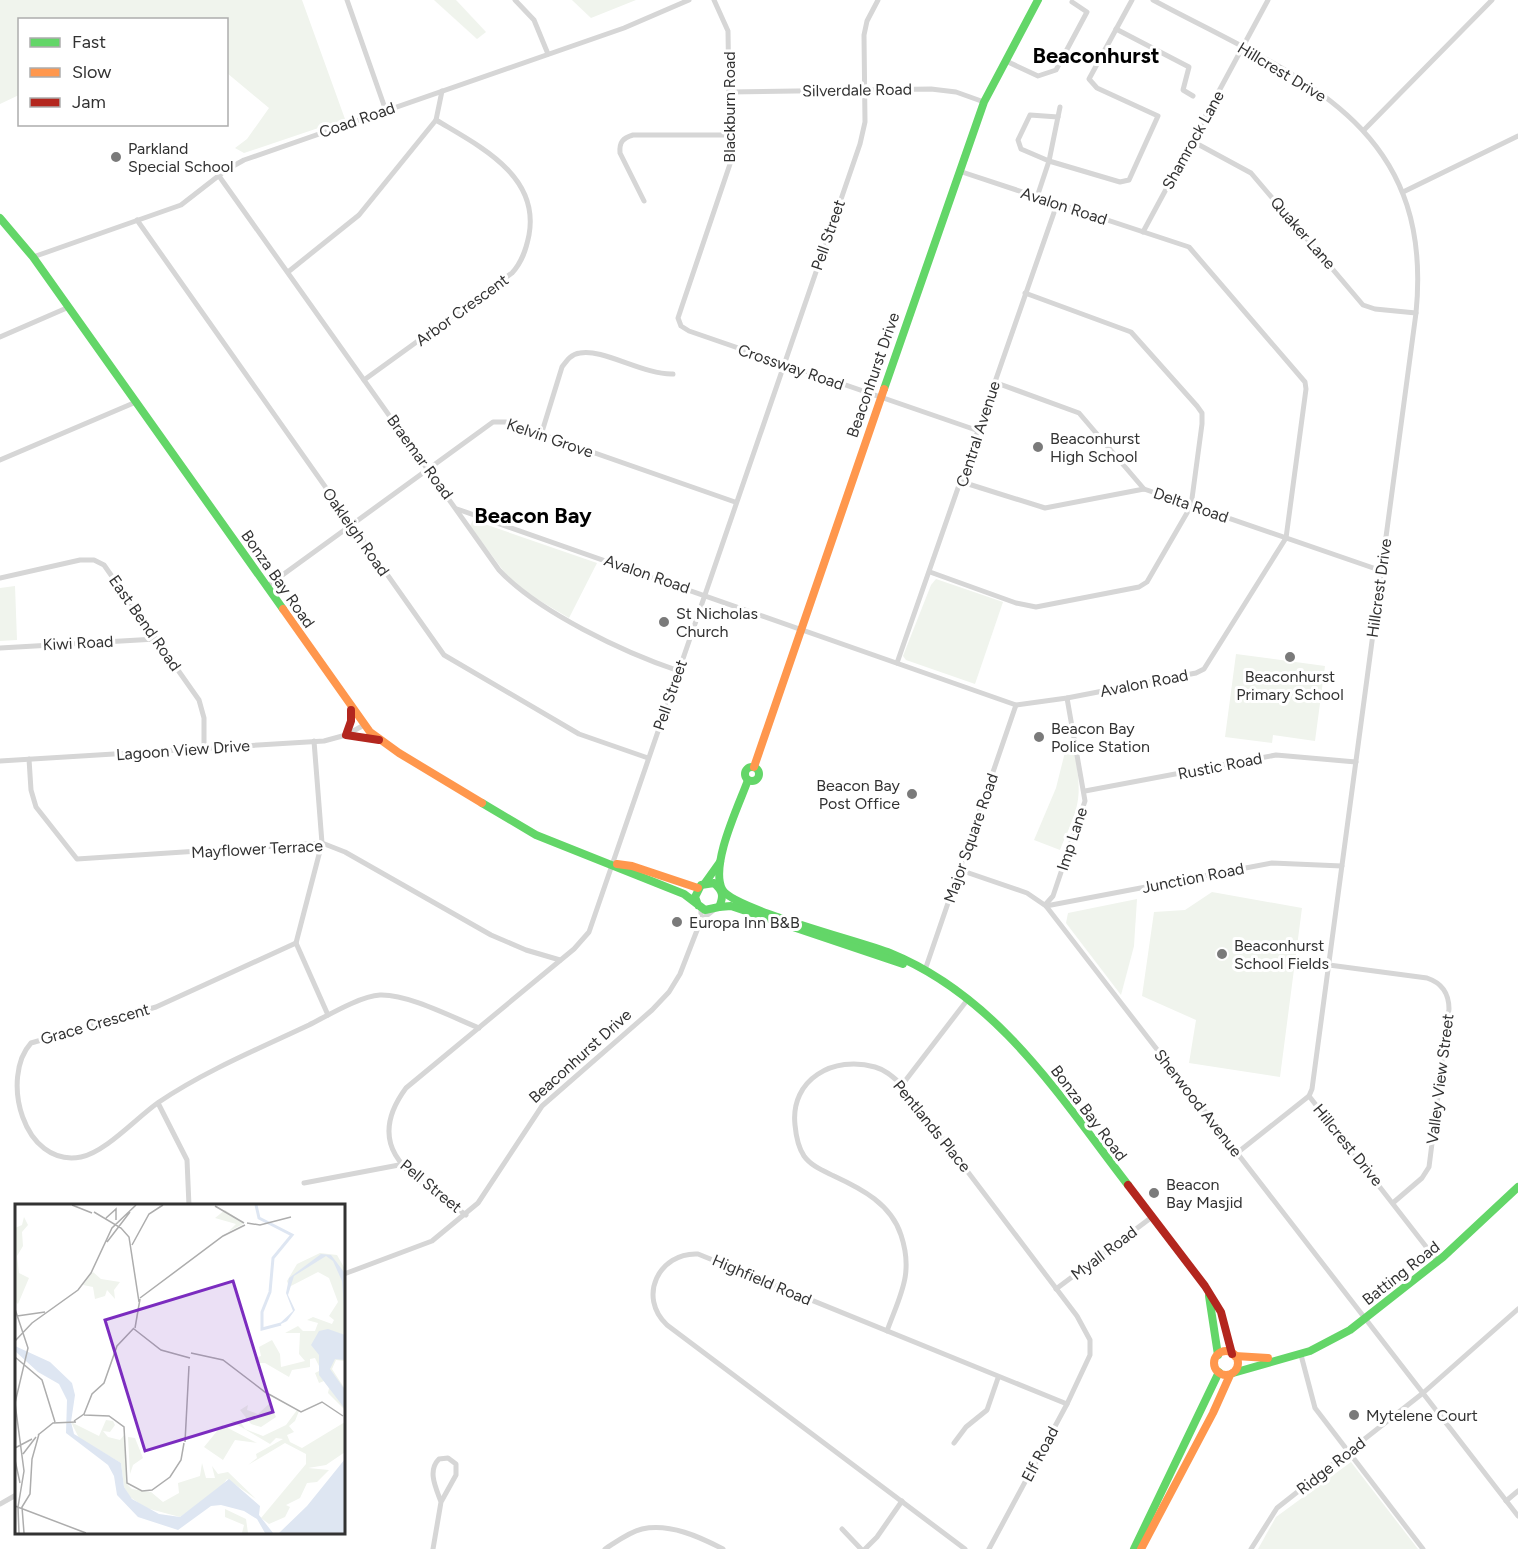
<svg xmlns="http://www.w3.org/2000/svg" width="1518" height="1549" font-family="Figtree,sans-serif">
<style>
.green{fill:#f0f4ed}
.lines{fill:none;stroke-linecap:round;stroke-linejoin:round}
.street{stroke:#d6d6d6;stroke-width:5}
.fast{stroke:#63d668;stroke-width:8}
.slow{stroke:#ff974d;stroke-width:8}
.jam{stroke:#b3261e;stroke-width:8}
.poi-dot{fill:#7a7a7a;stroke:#fff;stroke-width:2}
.labels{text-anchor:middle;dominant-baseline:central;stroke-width:6;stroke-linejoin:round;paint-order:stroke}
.street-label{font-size:16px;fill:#323232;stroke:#fff}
.poi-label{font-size:16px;fill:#323232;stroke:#fff;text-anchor:start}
.district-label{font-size:22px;font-weight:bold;fill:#000;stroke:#fff}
.inset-river{fill:none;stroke:#dee6f2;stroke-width:3}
.inset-road{fill:none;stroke:#adadad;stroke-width:1.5}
.view{fill:#7b2cbf;fill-opacity:0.15;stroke:#7b2cbf;stroke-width:3}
.inset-edge{fill:none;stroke:#323232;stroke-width:3}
</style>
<rect width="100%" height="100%" fill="#fff"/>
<g class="green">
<path d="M0,0H302L345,119L244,153L235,148L247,139L269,108L227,73L226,20H20L19,95L0,104Z"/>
<path d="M434,0H456L486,32L477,39Z"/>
<path d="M572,0H636L591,18Z"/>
<path d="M473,520L597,563L569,618L525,592L508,577L470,526Z"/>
<path d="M936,579L1003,602L975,684L906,660L903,656L931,585Z"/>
<path d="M15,586L17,640L0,641V588Z"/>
<path d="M1236,654L1325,666L1315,741L1273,735L1272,743L1225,737Z"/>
<path d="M1065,752L1075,755C1083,802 1078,807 1060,850L1034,840L1056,788Z"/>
<path d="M1212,892L1302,908L1280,1077L1189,1063L1196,1020L1142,996L1154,912L1185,910Z"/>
<path d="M1137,899L1134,946L1121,995L1066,923L1068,913Z"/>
<path d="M1351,1462L1418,1549H1258L1276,1517Z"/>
</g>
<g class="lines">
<g class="street">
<path d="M347,0L386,111"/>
<path d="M515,0L534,20L548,54"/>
<path d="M714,0L728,31L730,164L682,306L678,318L681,326L689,331L979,431"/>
<path d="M1153,0C1295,76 1435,121 1416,313L1312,1089L1309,1096L1438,1262"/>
<path d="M1116,29L1189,67L1183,90L1193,96"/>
<path d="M1006,61L1038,76L1056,70L1087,12L1072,2"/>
<path d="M729,92L931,89L956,92L984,102"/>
<path d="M1060,107L1049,161L1120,182L1129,180L1158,116L1097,88L1089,79L1132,0"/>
<path d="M1364,130L1492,0"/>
<path d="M1192,141L1251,173L1363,305L1375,309L1416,313"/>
<path d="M219,176L499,570C538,612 625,653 679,671"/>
<path d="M1403,192L1518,136"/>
<path d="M1037,197L1049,161L1021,149L1018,140L1030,115L1058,117"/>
<path d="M644,201L620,153C619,142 623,138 633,135H730"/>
<path d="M137,220L444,655L579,734L648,758"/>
<path d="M1143,232L1268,0"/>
<path d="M33,257L181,205L226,170L244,160L624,28L689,0"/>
<path d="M288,272L359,215L436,120L442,91"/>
<path d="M0,337L69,307"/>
<path d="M364,380L512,273C522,262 526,250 529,235C540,175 479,146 436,120"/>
<path d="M994,382L1079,413L1144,489"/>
<path d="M541,435L562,367C567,360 571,354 580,353C602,348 644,375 673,374"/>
<path d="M0,460L136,402"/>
<path d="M962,482L1045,508L1144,489L1382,571"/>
<path d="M457,509L1016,705L1067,698L1196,673L1204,669L1286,538L1306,389L1305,382L1189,247L959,171"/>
<path d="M930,572L1016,603L1036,607L1139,587L1147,582L1191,506L1202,424V413L1197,406L1131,332L1025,293"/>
<path d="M0,578L80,560H94L104,565L199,700L204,718V748"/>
<path d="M266,587L493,422H506L735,502"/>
<path d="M0,648L156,639"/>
<path d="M897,663L1057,204"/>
<path d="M29,759L31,790L36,807L77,859L322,843L345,852L491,935L526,950L560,960"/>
<path d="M0,761L324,741L346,735L364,725"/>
<path d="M1085,791L1276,755L1356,762"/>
<path d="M960,870L1027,893L1046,906L1518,1516"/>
<path d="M1045,905L1053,896L1085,801L1067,698"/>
<path d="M1046,906L1272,863L1342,866"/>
<path d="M701,920L715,909"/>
<path d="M296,943L156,1007L31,1043C0,1077 23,1168 81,1157C106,1152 137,1117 159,1102C205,1071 258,1049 309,1025C327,1016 360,996 380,995C408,994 452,1017 479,1028"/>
<path d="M296,943L322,843L314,741"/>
<path d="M296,943L328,1015"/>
<path d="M1329,965L1427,978C1442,983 1449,994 1449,1009L1429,1167L1422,1178L1394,1202"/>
<path d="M925,970L1016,705"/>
<path d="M902,1085L968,999"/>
<path d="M158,1103L187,1160L189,1206"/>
<path d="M1237,1153L1309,1096"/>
<path d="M304,1183L399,1165"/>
<path d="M466,1215C421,1181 358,1153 406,1088L574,949L589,932L860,144L865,122L864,35L867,21L878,0"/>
<path d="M344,1274L432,1241L478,1203L542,1106L652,1010L669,992L680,974L701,920V908"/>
<path d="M1056,1289L1152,1217"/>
<path d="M887,1331C900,1295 914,1274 901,1235C891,1204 862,1189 834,1176C824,1171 811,1166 804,1156C798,1147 796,1136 795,1125C790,1079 834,1055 875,1067C886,1070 894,1078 902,1085L1077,1316L1090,1340V1355L1067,1404L989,1549"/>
<path d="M1301,1355L1315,1408L1423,1549"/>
<path d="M954,1443L966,1427L987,1410L998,1378"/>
<path d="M1506,1501L1518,1491"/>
<path d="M0,1504L16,1495"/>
<path d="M842,1529L861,1549"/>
<path d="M433,1549L441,1502L456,1475V1464L448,1458L439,1459C427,1471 436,1488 441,1502"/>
<path d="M605,1549C616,1542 629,1532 642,1529C670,1523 700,1537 723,1549"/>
<path d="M865,1549L877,1537L902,1501"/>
<path d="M965,1549L667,1325C637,1297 659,1252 698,1254L1067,1404"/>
<path d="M1251,1549L1277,1508L1423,1393L1518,1309"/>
</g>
<g class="fast">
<path d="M0,218L33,257L283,609"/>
<path d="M884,389L984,102L1038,0"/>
<circle cx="752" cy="774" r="7"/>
<path d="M748,780C739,805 710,864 722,889C731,909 863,942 890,953C998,997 1060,1097 1128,1185"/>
<path d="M482,803L536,835L684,894L705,910L719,907C724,896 723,891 714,883L701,885L695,897L698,905"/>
<path d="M705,883L720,862"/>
<path d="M719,907L731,906L903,964"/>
<path d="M1209,1296L1218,1355"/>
<path d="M1233,1373L1310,1351L1350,1330L1443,1257L1518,1187"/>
<path d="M1134,1549L1219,1372"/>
</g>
<g class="slow">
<path d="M283,609L370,732L399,753L482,803"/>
<path d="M754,767L884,389"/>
<path d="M617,864L632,866L698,888"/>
<circle cx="1226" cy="1363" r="12"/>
<path d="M1235,1356L1268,1358"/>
<path d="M1141,1549L1213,1413L1230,1375"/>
</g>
<g class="jam">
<path d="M351,710V721L346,735L379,740"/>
<path d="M1128,1185L1205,1286L1221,1312L1232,1354"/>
</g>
</g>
<g class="poi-dot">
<circle cx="116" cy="157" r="6"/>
<circle cx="1038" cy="447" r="6"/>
<circle cx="664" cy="622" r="6"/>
<circle cx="1290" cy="657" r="6"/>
<circle cx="1039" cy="737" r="6"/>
<circle cx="912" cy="794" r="6"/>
<circle cx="677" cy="922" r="6"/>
<circle cx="1222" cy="954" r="6"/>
<circle cx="1154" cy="1193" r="6"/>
<circle cx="1354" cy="1415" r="6"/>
</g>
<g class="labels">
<g class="street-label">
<text transform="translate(1282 72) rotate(31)">Hillcrest Drive</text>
<text transform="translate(857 90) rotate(-1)">Silverdale Road</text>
<text transform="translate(729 107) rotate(-90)">Blackburn Road</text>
<text transform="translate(357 120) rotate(-19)">Coad Road</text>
<text transform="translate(1193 140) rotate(-61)">Shamrock Lane</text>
<text transform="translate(1064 206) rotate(18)">Avalon Road</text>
<text transform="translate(1303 233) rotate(49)">Quaker Lane</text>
<text transform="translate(828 235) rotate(-71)">Pell Street</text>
<text transform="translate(462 310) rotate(-36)">Arbor Crescent</text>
<text transform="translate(791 367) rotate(19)">Crossway Road</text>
<text transform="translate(873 375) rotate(-71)">Beaconhurst Drive</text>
<text transform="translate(978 434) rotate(-72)">Central Avenue</text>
<text transform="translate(550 438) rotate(19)">Kelvin Grove</text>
<text transform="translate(420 457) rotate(54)">Braemar Road</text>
<text transform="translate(1191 505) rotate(19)">Delta Road</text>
<text transform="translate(356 532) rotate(55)">Oakleigh Road</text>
<text transform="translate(647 574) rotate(19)">Avalon Road</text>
<text transform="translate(278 579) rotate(55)">Bonza Bay Road</text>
<text transform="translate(1379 588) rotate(-82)">Hillcrest Drive</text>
<text transform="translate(145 623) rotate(55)">East Bend Road</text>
<text transform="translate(78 643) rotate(-3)">Kiwi Road</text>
<text transform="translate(1144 683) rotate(-11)">Avalon Road</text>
<text transform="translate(670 695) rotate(-71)">Pell Street</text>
<text transform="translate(183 750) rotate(-4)">Lagoon View Drive</text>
<text transform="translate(1220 766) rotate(-11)">Rustic Road</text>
<text transform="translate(971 838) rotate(-71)">Major Square Road</text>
<text transform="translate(1072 839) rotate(-72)">Imp Lane</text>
<text transform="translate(257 849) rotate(-3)">Mayflower Terrace</text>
<text transform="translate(1193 878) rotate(-11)">Junction Road</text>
<text transform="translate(95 1024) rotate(-16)">Grace Crescent</text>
<text transform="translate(580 1056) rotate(-42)">Beaconhurst Drive</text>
<text transform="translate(1440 1079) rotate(-83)">Valley View Street</text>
<text transform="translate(1198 1103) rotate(52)">Sherwood Avenue</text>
<text transform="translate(1089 1113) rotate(53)">Bonza Bay Road</text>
<text transform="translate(932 1126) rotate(51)">Pentlands Place</text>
<text transform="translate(1348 1145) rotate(51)">Hillcrest Drive</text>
<text transform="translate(431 1186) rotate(39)">Pell Street</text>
<text transform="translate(1104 1253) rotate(-37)">Myall Road</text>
<text transform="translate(1401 1273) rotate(-38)">Batting Road</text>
<text transform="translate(762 1280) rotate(23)">Highfield Road</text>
<text transform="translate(1040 1454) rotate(-62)">Elf Road</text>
<text transform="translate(1331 1466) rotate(-38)">Ridge Road</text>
</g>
<g class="poi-label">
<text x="128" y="148">Parkland<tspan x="128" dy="18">Special School</tspan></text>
<text x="1050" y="438">Beaconhurst<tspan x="1050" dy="18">High School</tspan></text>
<text x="676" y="613">St Nicholas<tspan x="676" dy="18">Church</tspan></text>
<text x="1290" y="676" text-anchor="middle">Beaconhurst<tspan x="1290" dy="18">Primary School</tspan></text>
<text x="1051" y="728">Beacon Bay<tspan x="1051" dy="18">Police Station</tspan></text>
<text x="900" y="785" text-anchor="end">Beacon Bay<tspan x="900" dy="18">Post Office</tspan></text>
<text x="689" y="922">Europa Inn B&amp;B</text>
<text x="1234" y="945">Beaconhurst<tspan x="1234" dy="18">School Fields</tspan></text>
<text x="1166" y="1184">Beacon<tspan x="1166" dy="18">Bay Masjid</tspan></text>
<text x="1366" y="1415">Mytelene Court</text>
</g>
<g class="district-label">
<text x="1096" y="55">Beaconhurst</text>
<text x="533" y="515">Beacon Bay</text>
</g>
</g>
<g transform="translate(15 1204)">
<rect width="330" height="330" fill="#fff"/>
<path d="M210,6L228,18V20L213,28L221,20L200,14ZM9,13L13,21L7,28L8,42L2,52L4,69L14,74L3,100L0,97V24L7,21ZM305,49L322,51L330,65V157L321,156L317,165L330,185V206L313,189L314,184L309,177L304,179L300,169L306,166L300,154L295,155V163L277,166L274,173L250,159H241L240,154L246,152L244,143L257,136L265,150L266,163L290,157L284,150L285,129H270L283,122L288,127H300L303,119L292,116L298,113L317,120L319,116L314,112L323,98L314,74L303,68L274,83L272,77L282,60ZM78,68L86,75L105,78L99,86L100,95L92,86L90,92L80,95L78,83L68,81ZM255,199L261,213L246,223L236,220L225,206L233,201L232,206L243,210ZM282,206L284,207L280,217L274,222L279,228L272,231L275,238L287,244L330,218V248L311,261L293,264L314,266L302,278L292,279L285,294L271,301L275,303L270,313L254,320L246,314L291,260V250L270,239L233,261L242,254L241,250L268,235L261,234L255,240L216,217H225L230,225L248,232L271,221ZM91,216L98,217L100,221L95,228L88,227L93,233L105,236L110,230L112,280L117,285L136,288L148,298L164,289L163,279L185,272L187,259L191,274H200L197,262L203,270L213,268L241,295L212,275L204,286L165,313L131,304L115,293L109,283L106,259L64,234L56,218L84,232ZM207,221L242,239L220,236L208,256L189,243ZM113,233L120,234L128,254L118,261L115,270ZM210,305L231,315L233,329H227L229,321L210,313Z" fill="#f0f4ed"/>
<path d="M306,50L316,51L329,68L330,115L327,77L318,57L311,52L279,72L273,91L280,106L272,117L262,122L278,107L271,89L274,74ZM313,125L330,131V156L320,155L315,165L330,186V205L304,171V151L296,141L304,127ZM0,142L35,158L57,179L60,191L56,218L59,230L106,259L109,283L117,295L144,310L165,313L214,275L245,302L244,311L258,329H250L242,315L229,307L206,301L196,302L163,326L123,313L102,291L99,272L93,261L51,229L52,196L44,180L23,168L0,147ZM330,255V329H264L292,302Z" fill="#dee6f2"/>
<path class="inset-river" d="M241,1L244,14L277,31L258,54L255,88L247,108V125L266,120"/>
<path class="inset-road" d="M57,1L77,9M200,2L229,19M79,8L106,24L114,33L124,98M91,14L101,5V16M232,19L245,21L276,13M92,38L115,8M117,41L134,10L148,1M125,94L208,32L230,21M0,105L13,144L0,199L9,267L3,303L4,329M2,112L30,108M120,124L125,95M119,125L146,146L175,154M0,137L17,119L63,86L76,69L97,24L121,1M176,149L208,156L250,188L286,208L307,198L328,212M0,153L27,176L40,218M69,211L94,212L109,223L112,279L127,287L137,286L155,273L166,256L169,239M59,217L69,210L77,190L89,179L102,142L119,124M23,231L38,219L61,218M170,238L174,162M0,244L17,235M8,250L21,233M0,256L5,279M0,302L71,329M9,329L7,303L15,290L17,255L24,230"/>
<path class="view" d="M218,77L258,208L130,247L90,116Z"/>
<rect width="330" height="330" class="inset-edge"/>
</g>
<rect x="18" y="18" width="210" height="108" fill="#ffffff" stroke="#adadad" stroke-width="1.5"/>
<rect x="30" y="38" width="30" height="9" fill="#63d668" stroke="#adadad" stroke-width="1.5"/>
<text x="72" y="48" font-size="18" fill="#323232">Fast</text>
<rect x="30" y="68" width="30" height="9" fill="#ff974d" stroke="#adadad" stroke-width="1.5"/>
<text x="72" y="78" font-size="18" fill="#323232">Slow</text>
<rect x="30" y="98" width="30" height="9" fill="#b3261e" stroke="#adadad" stroke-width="1.5"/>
<text x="72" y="108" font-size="18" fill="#323232">Jam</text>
</svg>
